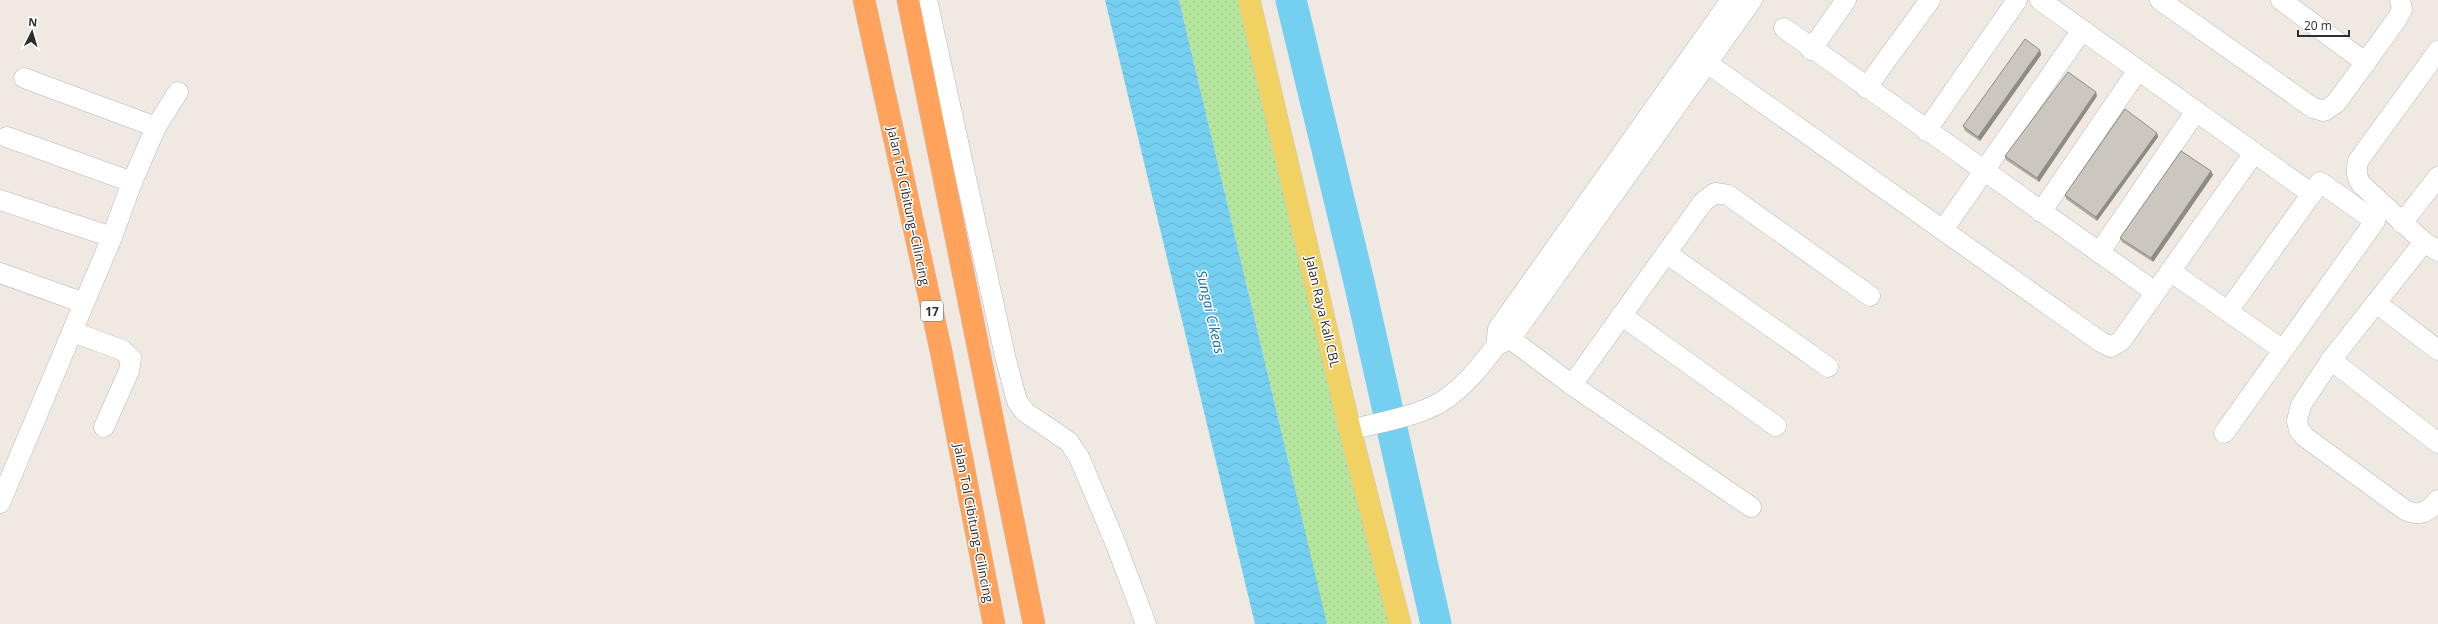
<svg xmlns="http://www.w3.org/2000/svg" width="2438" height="624" font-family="'Open Sans',sans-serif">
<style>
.grass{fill:url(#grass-dots)}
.water{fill:url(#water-waves)}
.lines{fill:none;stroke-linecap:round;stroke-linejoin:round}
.river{stroke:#75cff0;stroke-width:31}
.minor-casing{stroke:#b4b7c1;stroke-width:21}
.major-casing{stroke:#c9c9c9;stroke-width:23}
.highway-casing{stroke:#c9c9c9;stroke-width:23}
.minor{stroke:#fff;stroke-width:20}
.major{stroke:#f2d163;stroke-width:22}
.highway{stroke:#ffa35c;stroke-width:22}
.wall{fill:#afaba4}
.shaded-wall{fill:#8e8b86}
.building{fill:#cbc7bf;stroke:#8e8b86}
.labels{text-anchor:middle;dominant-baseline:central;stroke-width:3;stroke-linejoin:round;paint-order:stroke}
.shield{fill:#fff;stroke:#6d6d6d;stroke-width:1}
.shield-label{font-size:12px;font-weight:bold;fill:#2e2e2e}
.street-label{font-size:13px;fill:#2e2e2e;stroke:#fff}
.water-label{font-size:14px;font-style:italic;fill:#0d6fa3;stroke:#fff}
</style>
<defs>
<pattern id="grass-dots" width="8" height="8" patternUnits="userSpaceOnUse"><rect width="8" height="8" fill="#b6e59e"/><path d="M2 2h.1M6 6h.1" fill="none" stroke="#9dc588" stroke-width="1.8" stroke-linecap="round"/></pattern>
<pattern id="water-waves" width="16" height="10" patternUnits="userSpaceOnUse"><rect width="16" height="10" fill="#75cff0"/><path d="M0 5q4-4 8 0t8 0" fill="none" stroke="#66b2ce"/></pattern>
</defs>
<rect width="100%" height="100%" fill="#efe9e1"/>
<path class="grass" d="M1179,0H1249L1403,624H1323L1292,476Z"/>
<path class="water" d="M1105,0H1179L1327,624H1255Z"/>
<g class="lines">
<path class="river" d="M1291,0L1359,282L1436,624"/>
<g class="minor-casing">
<g id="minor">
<path d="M927,0L1005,356L1017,401L1025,412L1069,442L1079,457L1115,542L1146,624"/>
<path d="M1731,0L1498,329L1496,346L1511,338L1752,0"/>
<path d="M2040,0L2312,194"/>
<path d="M2160,0L2313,108L2324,111L2336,103L2397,19L2402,10L2400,0"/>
<path d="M2281,0L2366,63"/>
<path d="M1784,28L2155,292"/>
<path d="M1811,50L1846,0"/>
<path d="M2438,51L2358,161C2356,171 2356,177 2362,185L2424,242L2438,251"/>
<path d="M1697,56L2101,342L2111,347L2121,341L2254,153"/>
<path d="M24,78L156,127"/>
<path d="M1866,88L1930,0"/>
<path d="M1926,131L2017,0"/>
<path d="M7,137L132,182"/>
<path d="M0,200L112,237"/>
<path d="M2041,212L2138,70"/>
<path d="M2402,223L2438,177"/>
<path d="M1943,230L2082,30"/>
<path d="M2424,242L2331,360L2301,405L2297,421L2299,430L2305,437L2405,510C2420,517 2428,512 2438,500"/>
<path d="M1666,253L1828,367"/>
<path d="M2099,253L2196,111"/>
<path d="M2170,271L2283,350"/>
<path d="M0,273L84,303"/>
<path d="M2376,303L2438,350"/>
<path d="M1621,315L1776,426"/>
<path d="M1500,331L1572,385L1751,507"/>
<path d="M73,332L122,350L131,358L129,371L104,427"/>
<path d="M2331,360L2438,443"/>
<path d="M1572,385L1703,202L1715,193L1728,195L1870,296"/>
<path d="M1350,430C1379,422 1423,416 1447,398C1467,384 1481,365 1496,346"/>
<path d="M2224,433L2375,221L2320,182L2228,311"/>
<path d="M0,503L112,237L132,182L156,127L178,92"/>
</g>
</g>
<g class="major-casing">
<path id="major" d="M1249,0L1350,430L1400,624"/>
</g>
<g class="highway-casing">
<g id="highway">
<path d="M864,0L941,351L994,624"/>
<path d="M908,0L1034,624"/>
</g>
</g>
<use href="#minor" class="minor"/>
<use href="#major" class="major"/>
<use href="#highway" class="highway"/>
</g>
<g class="wall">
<path d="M2040,50L2041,55L1980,141L1965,131L1963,126Z"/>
<path d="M2097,96L2039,182L2006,160L2005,156Z"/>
<path d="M2157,133L2158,137L2097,221L2066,199L2065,195Z"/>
<path d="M2211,171L2213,175L2153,262L2122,242L2120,238Z"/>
</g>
<g class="shaded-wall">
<path d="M2040,50L2041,55L1980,141L1978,137Z"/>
<path d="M2096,92L2097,96L2039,182L2037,178Z"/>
<path d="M2157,133L2158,137L2097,221L2096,217Z"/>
<path d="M2211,171L2213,175L2153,262L2151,258Z"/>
</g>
<g class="building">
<path d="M2025,39L2040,50L1978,137L1963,126Z"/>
<path d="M2068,72L2096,92L2037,178L2005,156Z"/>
<path d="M2125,109L2157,133L2096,217L2065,195Z"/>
<path d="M2181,151L2211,171L2151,258L2120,238Z"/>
</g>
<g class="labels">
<rect class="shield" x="921" y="301" width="22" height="20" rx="3"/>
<g class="shield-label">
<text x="932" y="311">17</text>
</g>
<g class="street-label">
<text transform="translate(909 206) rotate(78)">Jalan Tol Cibitung–Cilincing</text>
<text transform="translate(1323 312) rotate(77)">Jalan Raya Kali CBL</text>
<text transform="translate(974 523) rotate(79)">Jalan Tol Cibitung–Cilincing</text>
</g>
<g class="water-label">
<text transform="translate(1211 312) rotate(77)">Sungai Cikeas</text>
</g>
</g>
<g transform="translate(32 32) rotate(5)" stroke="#ffffff" stroke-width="3" paint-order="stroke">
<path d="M0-3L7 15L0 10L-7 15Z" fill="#2e2e2e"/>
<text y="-6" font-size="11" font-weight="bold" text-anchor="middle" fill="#2e2e2e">N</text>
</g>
<path d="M2298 30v6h51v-6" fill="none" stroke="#2e2e2e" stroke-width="2"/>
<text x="2304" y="30" font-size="12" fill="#2e2e2e" stroke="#ffffff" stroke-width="3" paint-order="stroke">20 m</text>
</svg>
